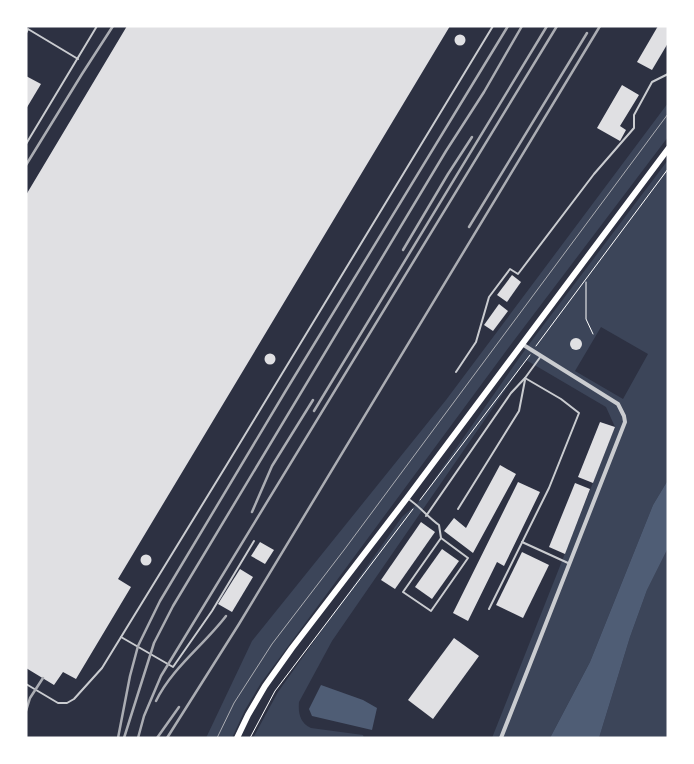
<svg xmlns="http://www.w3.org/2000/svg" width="694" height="764" font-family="Overpass,sans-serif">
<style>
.green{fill:#3c4559;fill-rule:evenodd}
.water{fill:#4f5d75}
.building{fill:#e0e0e3}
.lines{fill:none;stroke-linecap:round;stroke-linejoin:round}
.path{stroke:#fff;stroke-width:1}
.service{stroke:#caccd0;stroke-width:2}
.minor{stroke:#caccd0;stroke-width:4}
.trunk{stroke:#fff;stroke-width:6}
.tram{stroke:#abadb3;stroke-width:1}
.rail{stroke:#abadb3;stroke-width:2.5}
</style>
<rect width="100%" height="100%" fill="#2d3142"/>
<g class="green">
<path d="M668,103V137L509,347L261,683L245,710L232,738H206L252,641L446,400Z"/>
<path d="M668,160V480L653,505L590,662L550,738H492L615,427L606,407L526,360L332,641L299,702C298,713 300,723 311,728L363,735L364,738H253L278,692L402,517L417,504L527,347ZM601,327L648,354L623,399L575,371Z"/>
<path d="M668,548V738H599L630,637L647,590Z"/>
</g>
<g class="water">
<path d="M668,480V548L647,590L630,637L599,738H550L590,662L653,505Z"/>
<path d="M321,685L363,700L377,708L372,730L312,716L309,709Z"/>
</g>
<g class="building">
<path d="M127,26H450L118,579L131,587L76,679L63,672L54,685L26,668V195Z"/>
<path d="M658,26H668V43L652,70L637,62Z"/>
<circle cx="460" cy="40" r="5.5"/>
<path d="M26,76L41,84L26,109Z"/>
<path d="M622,85L639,95L620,126L626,130L620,141L597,128Z"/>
<path d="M512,275L521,282L507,302L497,295Z"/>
<path d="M499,304L508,311L493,331L484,325Z"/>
<circle cx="576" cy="344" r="6"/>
<circle cx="270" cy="359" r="5.5"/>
<path d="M600,422L615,427L593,483L578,477Z"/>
<path d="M500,465L516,474L473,553L444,531L454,518L466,528Z"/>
<path d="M518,482L540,492L504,566L497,562L468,621L453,613Z"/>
<path d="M575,483L590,489L565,554L549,547Z"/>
<path d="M421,522L435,532L395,589L381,580Z"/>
<path d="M260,542L274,550L265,564L251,556Z"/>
<path d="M442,549L459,561L432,599L415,587Z"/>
<path d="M522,552L549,565L523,618L496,605Z"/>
<circle cx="146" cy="560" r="5.5"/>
<path d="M240,569L253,577L232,612L218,604Z"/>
<path d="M454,638L479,656L433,719L408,700Z"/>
</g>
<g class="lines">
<g class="path">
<path d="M586,282V319L593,334"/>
<path d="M536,346L668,169"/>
<path d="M420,500L530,355"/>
<path d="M250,738L275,691L413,509"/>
</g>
<g class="service">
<path d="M26,33L28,29L78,59"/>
<path d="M26,144L97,26"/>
<path d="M456,372L476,342L489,297L510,269L518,274L594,174L634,128V115L652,82L668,74"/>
<path d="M410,500C420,507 428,517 439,525L441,538L403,592L431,611L468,558L441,538"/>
<path d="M458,509L519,411L525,380"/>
<path d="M426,516L511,393L525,378L541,356"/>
<path d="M522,542L568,563"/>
<path d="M489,609L549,488L579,413L561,399L525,378"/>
<path d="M121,637L173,667L212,611L254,541"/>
<path d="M26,684L58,703H67L74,699L102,668L226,466L493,26"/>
</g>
<path class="minor" d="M501,738L625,422L624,416L618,404L522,344"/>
<path class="trunk" d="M237,738L248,715L265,686L292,648L407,498L668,149"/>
<path class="tram" d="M217,738L234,703L272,644L344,550L668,114"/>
<g class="rail">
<path d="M26,165L82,74L113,26"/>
<path d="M469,227L587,33"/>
<path d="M403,250L448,174L472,137"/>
<path d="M314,411L547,26"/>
<path d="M252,512L272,466L313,400"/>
<path d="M156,701C172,668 204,645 226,616"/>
<path d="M26,711L30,698L43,678"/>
<path d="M118,738L130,676L138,646L160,601L285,392L508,26"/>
<path d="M124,738L154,643L173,606L446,151L484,92L522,26"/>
<path d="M138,738L144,716L161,676L557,26"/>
<path d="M157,738L179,707"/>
<path d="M167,738L239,624L600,26"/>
</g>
</g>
<rect width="694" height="764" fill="none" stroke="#ffffff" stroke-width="55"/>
</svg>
